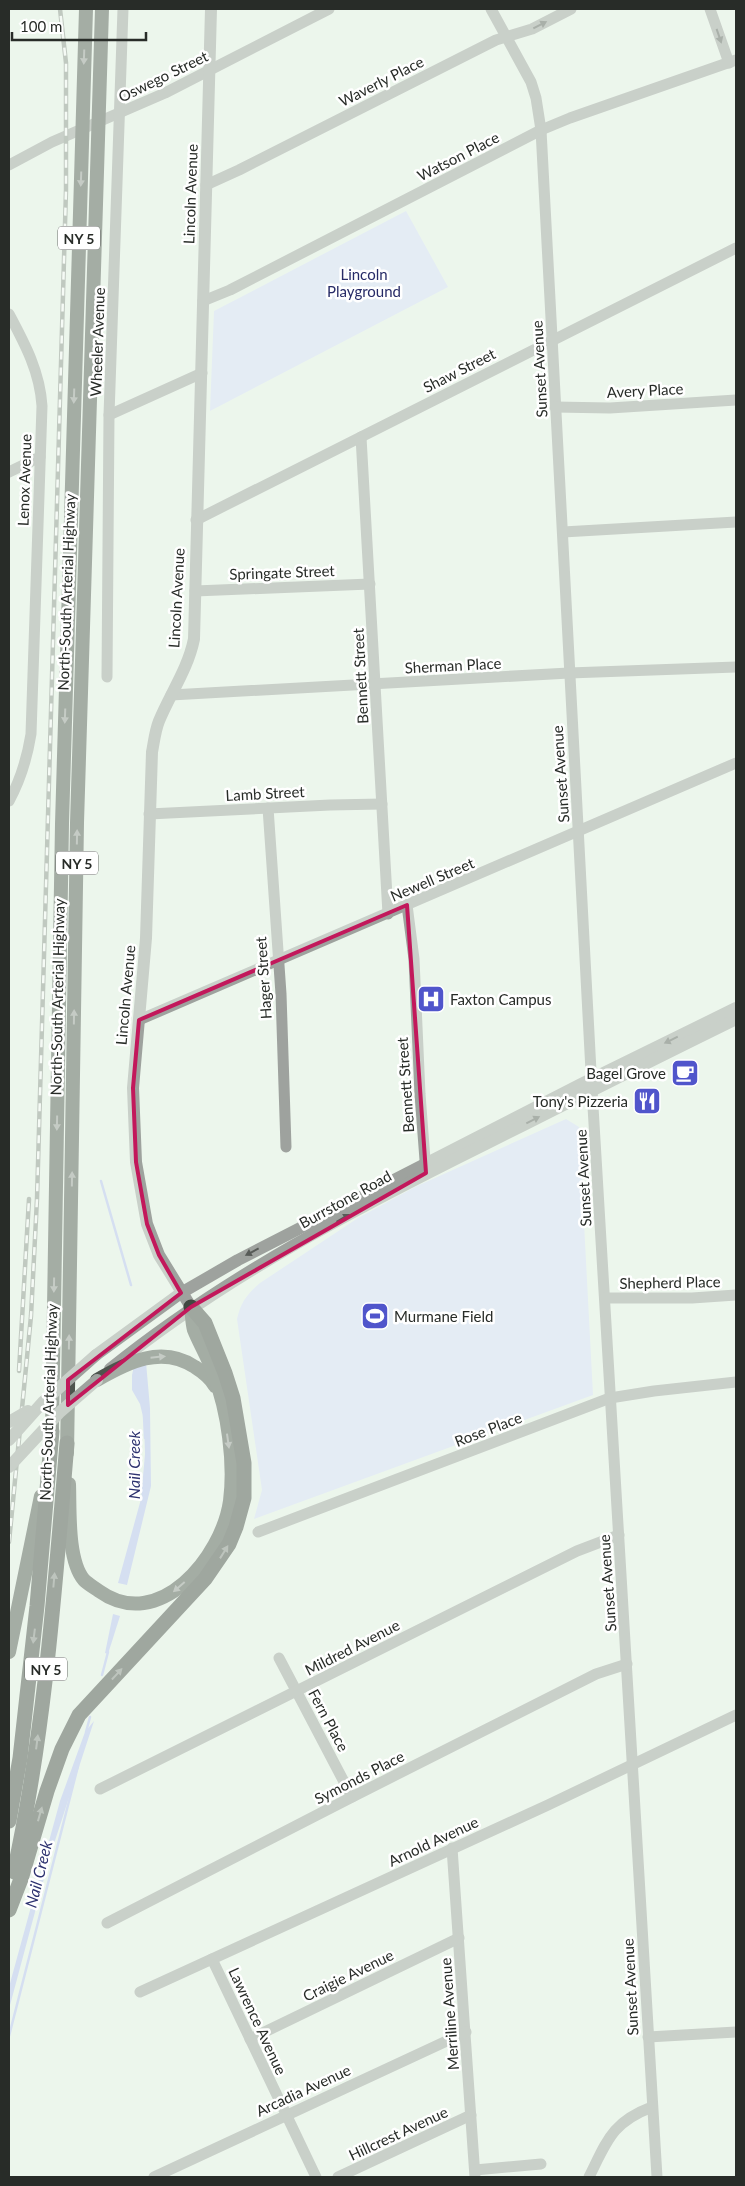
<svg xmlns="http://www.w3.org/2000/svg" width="745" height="2186" font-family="Lato,sans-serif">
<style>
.green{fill:#d9e0fd}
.water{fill:#b9c3f6}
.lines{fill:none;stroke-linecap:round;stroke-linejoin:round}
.stream{stroke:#b9c3f6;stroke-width:2.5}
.minor{stroke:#9ea29e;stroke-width:11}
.tertiary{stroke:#9ea29e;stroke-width:12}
.trunk{stroke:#4d544d;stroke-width:14}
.motorway{stroke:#414841;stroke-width:15}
.rail-casing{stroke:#8b928b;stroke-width:4.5}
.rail{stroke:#fff;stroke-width:2.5;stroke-dasharray:8;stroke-linecap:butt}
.tertiary-bridge{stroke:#9ea29e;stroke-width:12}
.oneway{fill:#575b57}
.oneway2{fill:#949894}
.oneway3{fill:#848884}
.marked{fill:none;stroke:#c2185b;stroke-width:4;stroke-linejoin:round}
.labels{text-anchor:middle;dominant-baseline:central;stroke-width:5;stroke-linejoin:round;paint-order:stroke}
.shield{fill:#fff;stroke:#686b68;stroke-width:1}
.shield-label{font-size:14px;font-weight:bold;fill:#282c28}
.street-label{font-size:15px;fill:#282c28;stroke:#fff}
.park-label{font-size:15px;fill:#272b67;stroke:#fff}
.poi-label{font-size:15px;fill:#282c28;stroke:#fff;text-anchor:start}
.water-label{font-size:16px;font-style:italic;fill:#2d326f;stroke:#fff}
</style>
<rect width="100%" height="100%" fill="#ecf6ec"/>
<g class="green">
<path d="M406,211L448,287L210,411L214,311Z"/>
<path d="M566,1119L579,1127L593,1395L254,1519L262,1490L237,1319C241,1302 247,1294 260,1283L358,1218L415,1187Z"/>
</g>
<g class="water">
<path d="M146,1362L150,1408L151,1486L127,1585L118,1583L141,1499L145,1454L144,1421L140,1404L132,1390V1375L134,1366Z"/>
<path d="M113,1614L120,1616L108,1654L105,1653Z"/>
<path d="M94,1721L50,1856L9,2009V1987L60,1801L85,1732Z"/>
</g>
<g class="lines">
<g class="stream">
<path d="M101,1181L131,1285"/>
<path d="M144,1416L145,1438"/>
<path d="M102,1675L108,1652"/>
<path d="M86,1732L90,1717"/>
<path d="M9,2036L78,1766"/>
</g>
<g class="minor">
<path d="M491,9L531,82L536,98L541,130L592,1090L657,2177"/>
<path d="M710,9L729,63"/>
<path d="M9,165L52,142L165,93L329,9"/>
<path d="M206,185L239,170L496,40L532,29L571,9"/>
<path d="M203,301L230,290L541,130L570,118L736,60"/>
<path d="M9,314C25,344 40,372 42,406L31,734C27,759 21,779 9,801"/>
<path d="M555,407L610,408L736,400"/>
<path d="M109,415L202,373"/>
<path d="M361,437L388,914"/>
<path d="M9,472L40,457"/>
<path d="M196,520L736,248"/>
<path d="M563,532L736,522"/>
<path d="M195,591L370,584"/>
<path d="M107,677L109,415L123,9"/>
<path d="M171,695L569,673L736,667"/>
<path d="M268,808L281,994L286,1147"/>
<path d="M149,814L330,805L382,804"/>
<path d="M407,905L414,959L420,1094L426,1173"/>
<path d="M139,1020L736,763"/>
<path d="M605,1298H692L736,1295"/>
<path d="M258,1532L610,1398L654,1391L736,1382"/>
<path d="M279,1658L352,1797"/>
<path d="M100,1789L577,1551L619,1535"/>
<path d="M452,1848L475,2177"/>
<path d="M107,1923L352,1797L596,1674L627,1664"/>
<path d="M212,1959L316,2177"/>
<path d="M140,1992L548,1805L736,1715"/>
<path d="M648,2037L736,2032"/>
<path d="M250,2039L459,1938"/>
<path d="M475,2170L541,2164"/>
<path d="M154,2177L466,2032"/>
<path d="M338,2177L471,2115"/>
<path d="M589,2177C607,2141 612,2122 652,2107"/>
</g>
<g class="tertiary">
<path d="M191,1307L159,1255L147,1224L136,1162L133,1088L146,938L152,752C154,742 155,731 159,721C170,694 188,669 194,639L211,9"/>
<path d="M96,1355L181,1293L238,1260L581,1084L736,1008"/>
<path d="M110,1369C224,1277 355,1209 486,1144C569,1102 652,1060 736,1019"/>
</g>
<g class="trunk">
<path d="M97,1380C128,1362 162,1345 195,1367C203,1372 210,1377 215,1386"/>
<path d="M52,1428L62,824L86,9"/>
<path d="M67,1453L77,823L102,9"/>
<path d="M69,1484C70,1509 67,1560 84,1580C88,1584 95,1588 99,1591C159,1634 222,1557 230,1501C235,1463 228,1411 214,1375C209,1359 200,1345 194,1330C192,1323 192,1314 191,1307"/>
<path d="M9,1652L41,1496"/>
</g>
<g class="motorway">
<path d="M9,1821L20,1758L37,1606L52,1431"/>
<path d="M14,1872C45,1731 55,1586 67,1443"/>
<path d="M9,1910L21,1879L47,1791L62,1749L79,1715L205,1579L229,1544L236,1527L244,1498V1463L233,1398L225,1373L205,1323L191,1307"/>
</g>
<g class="rail-casing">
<g id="rail">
<path d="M19,1371L29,1199"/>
<path d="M9,1542L31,1316L37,1199L66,190V63L60,9"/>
</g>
</g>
<use href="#rail" class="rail"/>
<g class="tertiary-bridge">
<path d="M9,1422L28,1411"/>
<path d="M9,1440L43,1402L96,1355"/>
<path d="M9,1467L60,1412L97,1380"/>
</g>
</g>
<defs><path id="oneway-solid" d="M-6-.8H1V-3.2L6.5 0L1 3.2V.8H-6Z" transform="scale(1.25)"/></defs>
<g class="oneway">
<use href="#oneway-solid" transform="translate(540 25) rotate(-27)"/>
<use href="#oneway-solid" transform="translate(719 36) rotate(71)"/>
<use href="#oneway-solid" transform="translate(671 1040) rotate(154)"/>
<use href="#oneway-solid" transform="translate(533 1120) rotate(-27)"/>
<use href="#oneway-solid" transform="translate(343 1218) rotate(-30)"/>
<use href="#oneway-solid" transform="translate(252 1252) rotate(152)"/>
</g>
<g class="oneway2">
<use href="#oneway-solid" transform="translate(84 57) rotate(92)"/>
<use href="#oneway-solid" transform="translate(81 179) rotate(92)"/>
<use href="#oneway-solid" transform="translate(74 396) rotate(92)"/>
<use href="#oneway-solid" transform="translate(65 716) rotate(92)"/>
<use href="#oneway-solid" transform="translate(77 837) rotate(-89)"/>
<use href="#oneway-solid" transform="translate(74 1017) rotate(-89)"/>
<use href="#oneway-solid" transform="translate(57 1123) rotate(91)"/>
<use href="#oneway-solid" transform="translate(72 1179) rotate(-89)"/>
<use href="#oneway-solid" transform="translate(54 1285) rotate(91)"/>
<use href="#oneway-solid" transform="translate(69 1342) rotate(-89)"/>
<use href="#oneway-solid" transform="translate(158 1357) rotate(-6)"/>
<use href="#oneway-solid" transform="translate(228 1441) rotate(82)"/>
<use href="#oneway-solid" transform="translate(179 1587) rotate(139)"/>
</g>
<g class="oneway3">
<use href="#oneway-solid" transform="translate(224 1552) rotate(-58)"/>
<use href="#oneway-solid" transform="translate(54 1580) rotate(-85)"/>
<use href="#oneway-solid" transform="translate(34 1636) rotate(97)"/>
<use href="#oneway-solid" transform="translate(117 1674) rotate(-47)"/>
<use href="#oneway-solid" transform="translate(37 1742) rotate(-83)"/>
<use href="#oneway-solid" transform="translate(40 1814) rotate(-74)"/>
</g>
<path d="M0 0H745V2186H0ZM407,905L426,1173L191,1307L68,1405V1380L181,1293L159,1255L147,1224L136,1162L133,1088L139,1020Z" fill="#ecf6ec" fill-opacity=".55" fill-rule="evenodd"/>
<path class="marked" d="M407,905L426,1173L191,1307L68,1405V1380L181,1293L159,1255L147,1224L136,1162L133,1088L139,1020Z"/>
<defs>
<g id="hospital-square" transform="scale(1.4375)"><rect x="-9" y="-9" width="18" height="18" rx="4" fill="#5055cb" stroke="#fff"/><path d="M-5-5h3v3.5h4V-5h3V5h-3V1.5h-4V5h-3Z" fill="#fff"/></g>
<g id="cafe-square" transform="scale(1.4375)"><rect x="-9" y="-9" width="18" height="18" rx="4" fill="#5055cb" stroke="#fff"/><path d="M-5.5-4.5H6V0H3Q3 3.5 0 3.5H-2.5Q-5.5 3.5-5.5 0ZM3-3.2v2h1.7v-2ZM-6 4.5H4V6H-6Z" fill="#fff"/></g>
<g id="restaurant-square" transform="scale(1.4375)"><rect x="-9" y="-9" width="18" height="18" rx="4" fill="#5055cb" stroke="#fff"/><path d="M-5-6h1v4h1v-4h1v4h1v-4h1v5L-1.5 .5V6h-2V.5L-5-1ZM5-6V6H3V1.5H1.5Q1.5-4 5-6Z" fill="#fff"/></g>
<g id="stadium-square" transform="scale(1.4375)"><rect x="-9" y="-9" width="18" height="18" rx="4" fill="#5055cb" stroke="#fff"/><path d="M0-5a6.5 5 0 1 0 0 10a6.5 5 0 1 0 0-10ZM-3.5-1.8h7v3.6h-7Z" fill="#fff"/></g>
</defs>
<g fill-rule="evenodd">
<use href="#hospital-square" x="431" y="999"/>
<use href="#cafe-square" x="685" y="1073"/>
<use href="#restaurant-square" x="647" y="1101"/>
<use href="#stadium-square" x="375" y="1316"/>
</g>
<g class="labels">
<g class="shield">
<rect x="58" y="226.5" width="42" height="23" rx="4"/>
<rect x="56" y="851.5" width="42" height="23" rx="4"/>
<rect x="25" y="1657.5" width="42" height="23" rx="4"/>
</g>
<g class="shield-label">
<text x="79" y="238">NY 5</text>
<text x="77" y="863">NY 5</text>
<text x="46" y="1669">NY 5</text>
</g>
<g class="street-label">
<text transform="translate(163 76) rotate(-26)">Oswego Street</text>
<text transform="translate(381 81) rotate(-27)">Waverly Place</text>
<text transform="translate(458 156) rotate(-27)">Watson Place</text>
<text transform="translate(190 194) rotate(-88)">Lincoln Avenue</text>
<text transform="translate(97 342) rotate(-88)">Wheeler Avenue</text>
<text transform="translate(539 369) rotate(-93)">Sunset Avenue</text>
<text transform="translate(459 370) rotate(-27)">Shaw Street</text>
<text transform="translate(645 390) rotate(-3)">Avery Place</text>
<text transform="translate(24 480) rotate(-88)">Lenox Avenue</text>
<text transform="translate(282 572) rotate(-2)">Springate Street</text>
<text transform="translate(66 592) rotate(-88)">North-South Arterial Highway</text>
<text transform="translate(176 598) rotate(-87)">Lincoln Avenue</text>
<text transform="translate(453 665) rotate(-3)">Sherman Place</text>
<text transform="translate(360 676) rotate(-93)">Bennett Street</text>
<text transform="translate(560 774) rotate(-94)">Sunset Avenue</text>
<text transform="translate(265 793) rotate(-3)">Lamb Street</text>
<text transform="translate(432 879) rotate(-23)">Newell Street</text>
<text transform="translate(263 978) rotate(-94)">Hager Street</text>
<text transform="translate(125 995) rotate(-85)">Lincoln Avenue</text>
<text transform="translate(57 997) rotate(-89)">North-South Arterial Highway</text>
<text transform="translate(405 1085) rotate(-94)">Bennett Street</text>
<text transform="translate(583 1178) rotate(-93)">Sunset Avenue</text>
<text transform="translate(345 1199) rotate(-29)">Burrstone Road</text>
<text transform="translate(670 1282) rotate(-1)">Shepherd Place</text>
<text transform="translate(48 1402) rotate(-88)">North-South Arterial Highway</text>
<text transform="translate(488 1429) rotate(-21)">Rose Place</text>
<text transform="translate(607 1583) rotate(-94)">Sunset Avenue</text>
<text transform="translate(352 1647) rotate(-27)">Mildred Avenue</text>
<text transform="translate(329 1720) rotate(62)">Fern Place</text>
<text transform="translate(359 1777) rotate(-27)">Symonds Place</text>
<text transform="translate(433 1841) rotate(-25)">Arnold Avenue</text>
<text transform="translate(348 1975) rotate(-26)">Craigie Avenue</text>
<text transform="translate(630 1987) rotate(-93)">Sunset Avenue</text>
<text transform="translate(449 2014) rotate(-94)">Merriline Avenue</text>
<text transform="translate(258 2021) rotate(65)">Lawrence Avenue</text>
<text transform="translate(303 2090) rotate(-25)">Arcadia Avenue</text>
<text transform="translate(398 2133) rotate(-25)">Hillcrest Avenue</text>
</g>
<g class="park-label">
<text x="364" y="274">Lincoln<tspan x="364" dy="17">Playground</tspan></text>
</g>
<g class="poi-label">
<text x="450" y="999">Faxton Campus</text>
<text x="666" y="1073" text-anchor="end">Bagel Grove</text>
<text x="628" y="1101" text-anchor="end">Tony's Pizzeria</text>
<text x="394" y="1316">Murmane Field</text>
</g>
<g class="water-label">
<text transform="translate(133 1465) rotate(-90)">Nail Creek</text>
<text transform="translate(38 1874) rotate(-76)">Nail Creek</text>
</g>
</g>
<rect width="745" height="2186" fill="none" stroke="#282c28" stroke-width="20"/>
<path d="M12 32v8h134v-8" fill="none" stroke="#282c28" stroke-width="2.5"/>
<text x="20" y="32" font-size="15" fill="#282c28" stroke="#ffffff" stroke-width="4" paint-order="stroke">100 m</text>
</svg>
